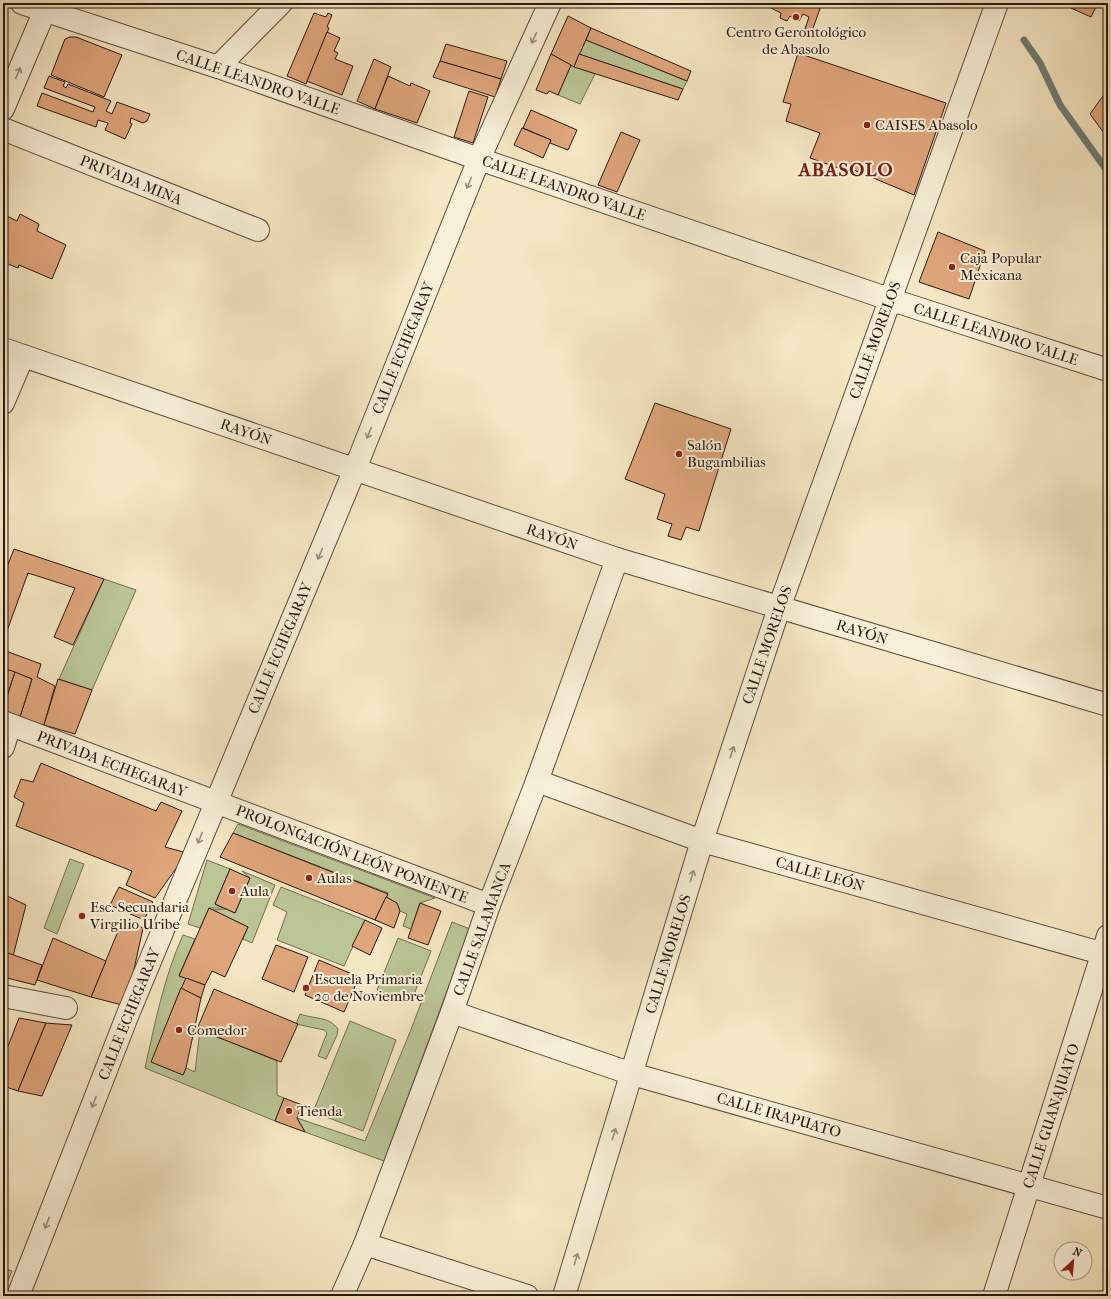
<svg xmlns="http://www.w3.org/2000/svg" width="1111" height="1299" font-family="'IM FELL French Canon',serif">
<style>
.green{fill:#bac595;stroke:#726e53}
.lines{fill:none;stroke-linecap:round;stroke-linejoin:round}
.stream{stroke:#6f7c76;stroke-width:7}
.building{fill:#dfa57b;stroke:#291811}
.minor-casing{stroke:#5c4c3e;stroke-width:24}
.minor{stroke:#f8efd8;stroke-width:22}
.oneway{stroke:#9b8e7e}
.poi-dot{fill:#8f2418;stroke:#f8efd8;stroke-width:1.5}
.labels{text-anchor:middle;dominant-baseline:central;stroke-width:4;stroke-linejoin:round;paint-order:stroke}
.poi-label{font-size:15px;fill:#291811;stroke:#f8efd8;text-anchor:start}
.street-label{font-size:15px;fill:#291811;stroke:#f8efd8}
.district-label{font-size:19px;font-weight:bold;letter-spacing:1px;fill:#7a1f14;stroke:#f8efd8}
</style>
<rect width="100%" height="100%" fill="#f5e7c3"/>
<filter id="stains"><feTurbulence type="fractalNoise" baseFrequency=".005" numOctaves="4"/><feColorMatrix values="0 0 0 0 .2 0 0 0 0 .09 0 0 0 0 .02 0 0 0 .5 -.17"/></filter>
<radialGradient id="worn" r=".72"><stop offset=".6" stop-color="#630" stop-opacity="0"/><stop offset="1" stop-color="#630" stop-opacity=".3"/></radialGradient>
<g class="green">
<path d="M586,40L687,81L683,89L579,54Z"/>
<path d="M571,65L595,74L580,104L558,95Z"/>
<path d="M104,579L136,590L92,690L59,679Z"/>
<path d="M238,824L435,898L420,903L411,929L403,926L407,914L400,911L397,903L386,897L388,893L233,833Z"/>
<path d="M70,859L84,864L57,934L44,928Z"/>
<path d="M207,860L230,869L215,904L223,908H209L200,928L188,924Z"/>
<path d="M242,871L275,885L252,943L243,939L248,927L213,910L226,909L235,913L250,878Z"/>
<path d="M281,887L365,920L344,966L277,940L287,912L273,905Z"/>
<path d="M452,922L470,929L384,1161L305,1132L297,1118L365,1141L410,1032Z"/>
<path d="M183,935L195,939L179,975L186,978L181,989V988L152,1062L183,1075L186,1068L195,1072L200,1030L277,1061V1095L284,1098L275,1121L145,1068C155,1023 164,977 183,935Z"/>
<path d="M398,938L431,951L411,1002L377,990Z"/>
<path d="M300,1014C313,1019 329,1016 338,1029L337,1035L326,1059L318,1056L327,1033L324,1030L296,1024Z"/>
<path d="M350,1021L396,1040L363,1131L313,1112Z"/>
<path d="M3,1268L12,1271L3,1293Z"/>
</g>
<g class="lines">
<path class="stream" d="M1024,40L1040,63L1060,105L1108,172"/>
</g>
<g class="building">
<path d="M629,3H642L640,7Z"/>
<path d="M761,3H822L812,31L805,29L809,17L803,14L799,21L790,16L787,21L780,18L781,13Z"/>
<path d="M1074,3H1098L1091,17L1071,8Z"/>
<path d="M314,13L326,17L328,13L332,15L327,27L329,28L306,84L287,76Z"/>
<path d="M568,16L591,28L574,67L551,54Z"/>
<path d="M591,28L691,71L687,81L586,40Z"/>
<path d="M327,32L340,38L334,51L338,53L335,59L353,66L342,95L307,81Z"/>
<path d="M70,37H76L122,55L104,97L51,75L65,39Z"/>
<path d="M446,44L507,61L501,79L440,61Z"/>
<path d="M798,53L946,103L914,195L847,167L844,170L810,158L820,133L786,121L791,104L783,102Z"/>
<path d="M551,54L571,65L558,95L549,91L547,94L536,90Z"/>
<path d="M579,54L683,89L678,100L574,67Z"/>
<path d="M374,59L391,67L375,109L357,101Z"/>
<path d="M440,61L501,79L495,97L433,77Z"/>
<path d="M49,76L65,82L63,86L66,88L68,84L111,101L106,111L112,114L117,102L150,114L147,121L143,123L131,118L130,123L132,124L125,139L105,130L108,123L98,120L96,127L37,106L42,93L93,112L95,107L44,88Z"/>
<path d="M388,76L410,86L411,83L430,91L417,123L375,109Z"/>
<path d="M1108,89V133L1106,136L1090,114Z"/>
<path d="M469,91L488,97L473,143L454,137Z"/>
<path d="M531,110L577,130L568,150L550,143L551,140L523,128Z"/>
<path d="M522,128L551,140L543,158L514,145Z"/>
<path d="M621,132L640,140L617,192L598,185Z"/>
<path d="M1108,137V148L1103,140Z"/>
<path d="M20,214L39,224L37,231L66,245L52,279L19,265L18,268L3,262L5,254L3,253V227L7,216L17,221Z"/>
<path d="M938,232L985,251L969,299L919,282Z"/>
<path d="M655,403L731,429L699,531L686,527L681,540L668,536L672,524L657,519L665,494L625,479Z"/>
<path d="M14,549L104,579L73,645L54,637L75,588L28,573L3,642V577Z"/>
<path d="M3,650L41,664L37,677L55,686L44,725L19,720L32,679L3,668Z"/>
<path d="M3,668L15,672L3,709Z"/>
<path d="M15,672L32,679L19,720L3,715V709Z"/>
<path d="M58,679L92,690L75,734L44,725Z"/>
<path d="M41,763L156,811L161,802L182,811L165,847L187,853L155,898L126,885L132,871L16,826L24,803L14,797L21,779L33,782Z"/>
<path d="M233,833L388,894L375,920L220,857Z"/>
<path d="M230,869L250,878L235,913L215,904Z"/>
<path d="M119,887L153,902L144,920L110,905Z"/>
<path d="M3,894L26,905L7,980L3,979Z"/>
<path d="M386,897L397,903L400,911L394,928L375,920Z"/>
<path d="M420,903L441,911L428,945L408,938Z"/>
<path d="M209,908L248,927L225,977L212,971L205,985L179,976Z"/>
<path d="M123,919L143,928L126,1006L91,997Z"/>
<path d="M365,920L382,928L370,955L352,946Z"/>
<path d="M53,938L106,961L91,997L37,980Z"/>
<path d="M276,945L308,957L294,992L262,979Z"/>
<path d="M8,953L42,965L35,985L3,977V966Z"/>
<path d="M319,960L359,977L344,1012L305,995Z"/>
<path d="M186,978L205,985L201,998L181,989Z"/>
<path d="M181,988L201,998L186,1068L183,1075L151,1062Z"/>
<path d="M214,989L298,1024L281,1062L197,1029Z"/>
<path d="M19,1018L46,1023L18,1091L3,1086V1059Z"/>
<path d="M46,1023L72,1025L42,1096L18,1091Z"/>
<path d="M284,1098L302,1105L297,1118L305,1132L275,1121Z"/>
</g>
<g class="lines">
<g class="minor-casing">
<g id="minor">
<path d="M22,3L218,67L479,159L889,299L1108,370"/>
<path d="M218,67L281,3"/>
<path d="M3,109L48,3"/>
<path d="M3,129L258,230"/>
<path d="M3,349L617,559L1108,705"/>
<path d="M3,403L23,356"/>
<path d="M3,722L489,905"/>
<path d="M3,747L10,725"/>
<path d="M537,781L702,841L1108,955"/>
<path d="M3,996L66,1008"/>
<path d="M452,1012L632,1074L1108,1208"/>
<path d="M365,1244L527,1296"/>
<path d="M18,1296L128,1014L355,469L479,159L550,3"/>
<path d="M342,1296L365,1244L452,1012L489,905L537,781L617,559"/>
<path d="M564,1296L702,841L779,608L997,3"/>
<path d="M994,1296L1108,936"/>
</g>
</g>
<use href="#minor" class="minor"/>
</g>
<defs><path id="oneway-shaft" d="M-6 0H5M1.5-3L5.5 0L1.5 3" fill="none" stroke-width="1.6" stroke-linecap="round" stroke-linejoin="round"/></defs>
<g class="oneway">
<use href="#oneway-shaft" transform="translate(534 38) rotate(115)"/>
<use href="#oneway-shaft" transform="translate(18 73) rotate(-67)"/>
<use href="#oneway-shaft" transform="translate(469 183) rotate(112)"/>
<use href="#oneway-shaft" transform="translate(369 433) rotate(112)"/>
<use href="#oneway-shaft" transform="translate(320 554) rotate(113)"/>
<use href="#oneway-shaft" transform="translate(732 752) rotate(-72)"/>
<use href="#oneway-shaft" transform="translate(200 838) rotate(112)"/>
<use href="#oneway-shaft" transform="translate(692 876) rotate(-73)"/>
<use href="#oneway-shaft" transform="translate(94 1102) rotate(111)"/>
<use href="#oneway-shaft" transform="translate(614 1134) rotate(-73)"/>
<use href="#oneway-shaft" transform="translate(47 1223) rotate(111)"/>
<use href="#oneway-shaft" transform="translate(576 1259) rotate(-73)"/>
</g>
<g class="poi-dot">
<circle cx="796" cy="17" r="4"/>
<circle cx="867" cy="125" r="4"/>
<circle cx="952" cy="267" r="4"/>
<circle cx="679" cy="454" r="4"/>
<circle cx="309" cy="878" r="4"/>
<circle cx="232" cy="891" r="4"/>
<circle cx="82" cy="916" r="4"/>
<circle cx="306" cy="988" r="4"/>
<circle cx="179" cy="1030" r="4"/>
<circle cx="289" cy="1111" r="4"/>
</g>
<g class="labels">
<g class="poi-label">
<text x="796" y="32" text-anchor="middle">Centro Gerontológico<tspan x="796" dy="17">de Abasolo</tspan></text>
<text x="875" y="125">CAISES Abasolo</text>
<text x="960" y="258">Caja Popular<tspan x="960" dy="17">Mexicana</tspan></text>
<text x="687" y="445">Salón<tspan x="687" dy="17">Bugambilias</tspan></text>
<text x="317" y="878">Aulas</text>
<text x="240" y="891">Aula</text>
<text x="90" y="907">Esc. Secundaria<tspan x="90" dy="17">Virgilio Uribe</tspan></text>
<text x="314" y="979">Escuela Primaria<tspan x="314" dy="17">20 de Noviembre</tspan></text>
<text x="187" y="1030">Comedor</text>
<text x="297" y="1111">Tienda</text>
</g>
<g class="street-label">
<text transform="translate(258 82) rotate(19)">CALLE LEANDRO VALLE</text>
<text transform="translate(131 180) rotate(22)">PRIVADA MINA</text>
<text transform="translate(564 188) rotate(19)">CALLE LEANDRO VALLE</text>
<text transform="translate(996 334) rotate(18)">CALLE LEANDRO VALLE</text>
<text transform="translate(875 340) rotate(-70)">CALLE MORELOS</text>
<text transform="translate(403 348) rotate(-68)">CALLE ECHEGARAY</text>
<text transform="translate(246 432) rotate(19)">RAYÓN</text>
<text transform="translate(552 537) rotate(19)">RAYÓN</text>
<text transform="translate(862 632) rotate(17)">RAYÓN</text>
<text transform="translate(767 645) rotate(-71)">CALLE MORELOS</text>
<text transform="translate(280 648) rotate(-67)">CALLE ECHEGARAY</text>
<text transform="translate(112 764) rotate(21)">PRIVADA ECHEGARAY</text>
<text transform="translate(352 854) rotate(21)">PROLONGACIÓN LEÓN PONIENTE</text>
<text transform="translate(820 874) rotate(16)">CALLE LEÓN</text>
<text transform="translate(482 929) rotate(-70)">CALLE SALAMANCA</text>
<text transform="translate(668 954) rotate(-73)">CALLE MORELOS</text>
<text transform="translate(129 1014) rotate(-68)">CALLE ECHEGARAY</text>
<text transform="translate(779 1115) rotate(16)">CALLE IRAPUATO</text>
<text transform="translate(1051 1116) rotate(-72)">CALLE GUANAJUATO</text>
</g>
<g class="district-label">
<text x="846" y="170">ABASOLO</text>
</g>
</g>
<rect width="1111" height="1299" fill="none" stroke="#f5e7c3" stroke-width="16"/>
<rect x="4" y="4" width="1103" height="1291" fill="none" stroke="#291811" stroke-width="2"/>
<rect x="8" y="8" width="1095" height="1283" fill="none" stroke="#291811"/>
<g transform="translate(1073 1261) rotate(26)"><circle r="19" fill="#f8efd8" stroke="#a59988"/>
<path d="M0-3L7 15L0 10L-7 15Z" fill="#8f2418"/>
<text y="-6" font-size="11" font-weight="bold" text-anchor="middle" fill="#291811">N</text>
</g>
<rect width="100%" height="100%" filter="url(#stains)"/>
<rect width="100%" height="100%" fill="url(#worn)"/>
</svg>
